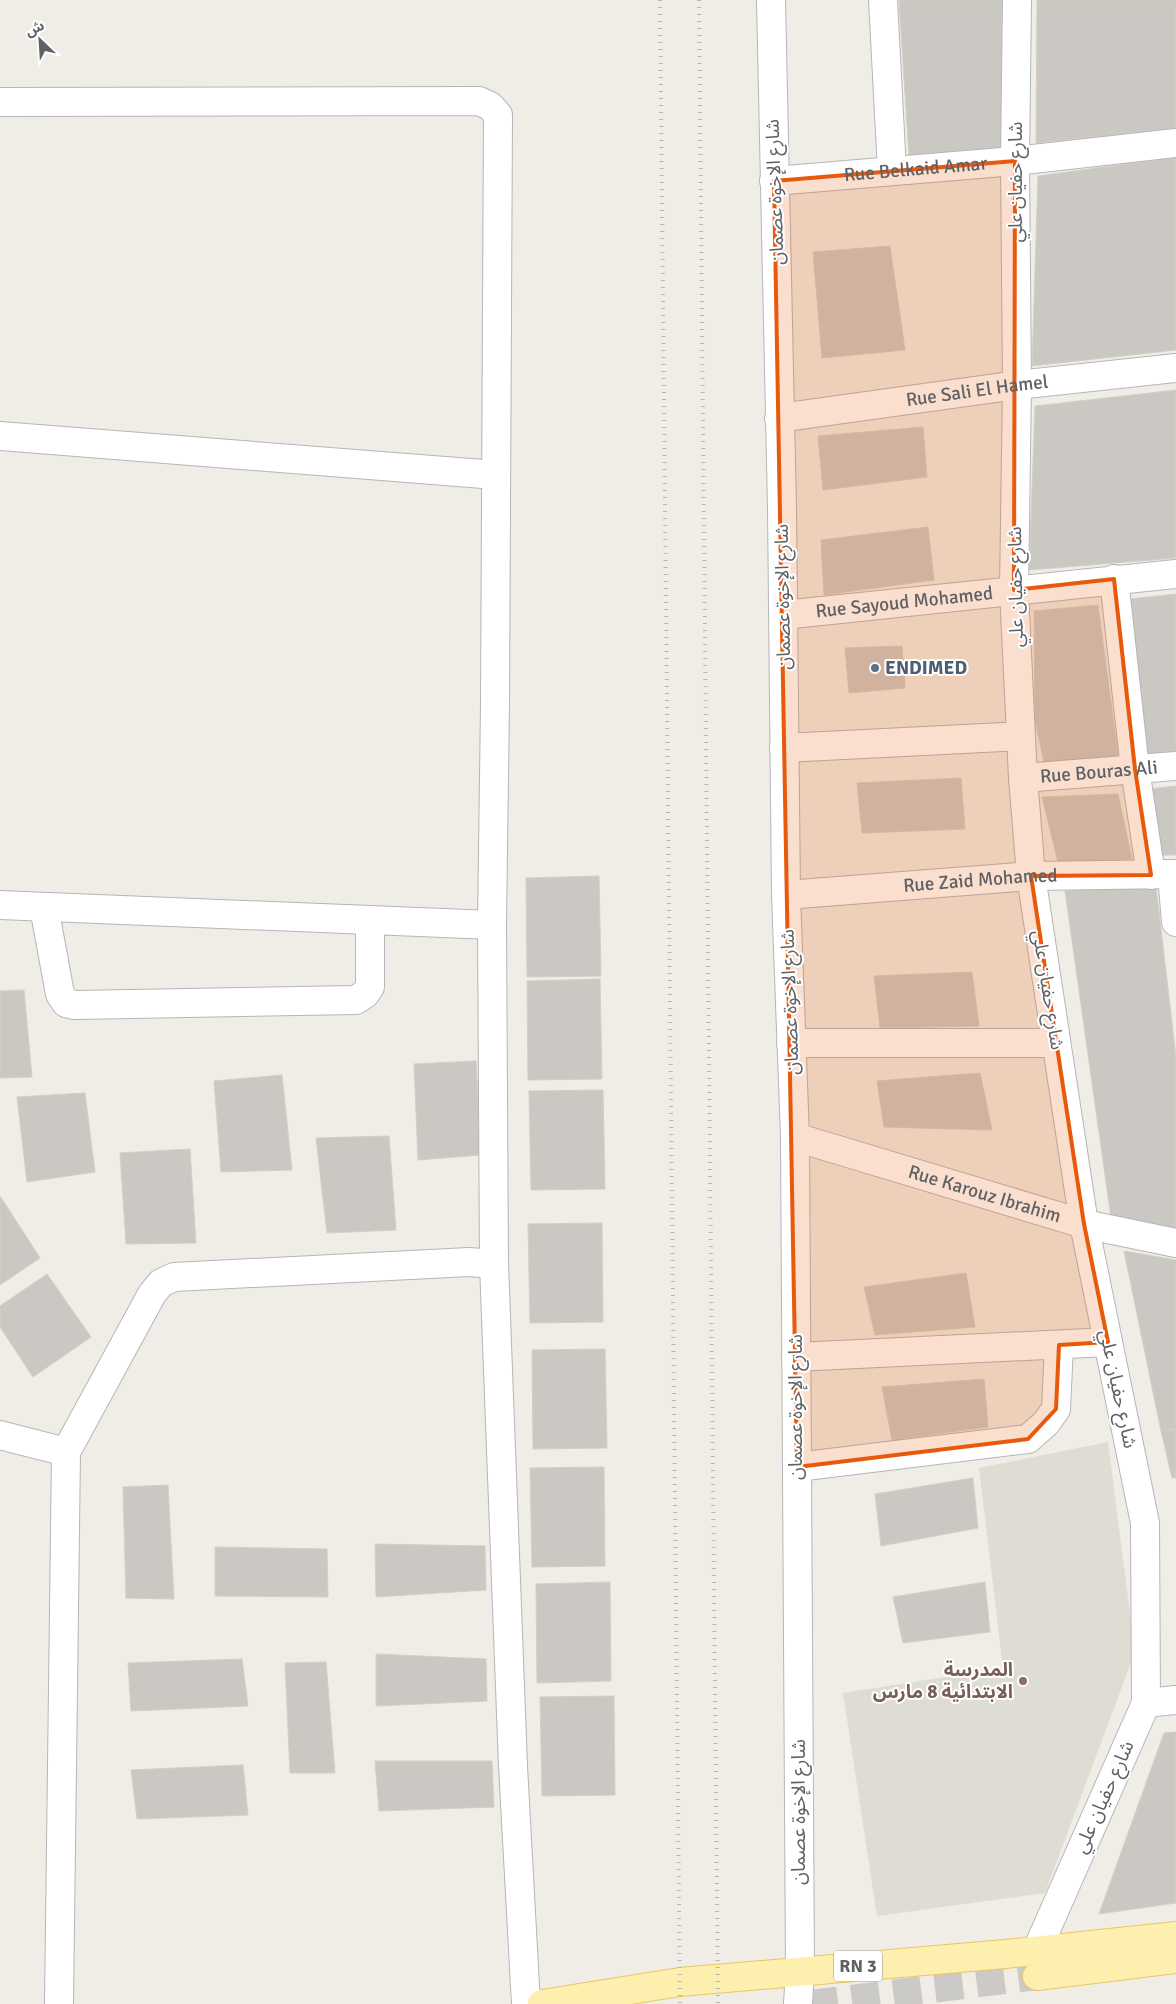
<svg xmlns="http://www.w3.org/2000/svg" width="1176" height="2004" font-family="Signika,'Noto Sans Arabic',sans-serif">
<style>
.education{fill:#dfdcd4}
.building{fill:#cbc8c3;stroke:#d4cfc4}
.lines{fill:none;stroke-linecap:round;stroke-linejoin:round}
.major-tunnel{stroke:#cbcac6;stroke-width:28;stroke-dasharray:28 14;stroke-linecap:butt}
.minor-casing{stroke:#b3b6ba;stroke-width:30}
.major-casing{stroke:#eec461;stroke-width:30}
.minor{stroke:#fff;stroke-width:28}
.major{stroke:#fdefae;stroke-width:28}
.rail{stroke:#b4b5b6;stroke-width:4;stroke-dasharray:1 6;stroke-linecap:butt}
.marked{fill:#e8590c;fill-opacity:0.2;stroke:#e8590c;stroke-width:4;stroke-linejoin:round}
.service-dot{fill:#5c6f8a;stroke:#fff;stroke-width:2}
.education-dot{fill:#8d6e63;stroke:#fff;stroke-width:2}
.labels{text-anchor:middle;dominant-baseline:central;stroke-width:4;stroke-linejoin:round;paint-order:stroke}
.shield{fill:#fff;stroke:#8e9094;stroke-width:1}
.shield-label{font-size:18px;font-weight:bold;fill:#5e6166}
.street-label{font-size:19px;fill:#5e6166;stroke:#fff}
.service-label{font-size:19px;font-weight:bold;fill:#4e5e75;stroke:#fff;text-anchor:start}
.education-label{font-size:19px;font-weight:bold;fill:#785e54;stroke:#fff;text-anchor:end}
</style>
<rect width="100%" height="100%" fill="#efede6"/>
<path class="education" d="M1108,1442L1135,1652L1045,1893L877,1916L843,1693L1003,1668L979,1468Z"/>
<g class="building">
<path d="M899,0H1002L1001,148L909,157Z"/>
<path d="M1037,0H1176V128L1036,143Z"/>
<path d="M1176,157V350L1032,366L1038,176Z"/>
<path d="M890,246L905,350L822,358L813,252Z"/>
<path d="M1176,390V558L1029,570L1035,406Z"/>
<path d="M923,427L927,477L823,490L818,436Z"/>
<path d="M928,527L934,580L824,595L821,540Z"/>
<path d="M1176,594V751L1144,755L1129,599Z"/>
<path d="M1098,605L1119,762L1045,767L1035,721L1034,611Z"/>
<path d="M902,646L905,688L849,693L845,648Z"/>
<path d="M961,778L965,829L862,833L857,783Z"/>
<path d="M1176,786V855H1161L1148,789Z"/>
<path d="M1118,794L1132,859L1058,862L1042,797Z"/>
<path d="M599,876L601,976L527,977L526,878Z"/>
<path d="M1156,886L1176,1057V1234L1111,1218L1065,891Z"/>
<path d="M972,972L979,1026L880,1028L874,976Z"/>
<path d="M600,979L602,1079L528,1080L527,981Z"/>
<path d="M24,990L32,1077L0,1078V991Z"/>
<path d="M476,1061L481,1155L418,1160L414,1064Z"/>
<path d="M980,1073L992,1130L884,1127L877,1081Z"/>
<path d="M282,1075L292,1170L221,1172L214,1081Z"/>
<path d="M603,1090L605,1189L531,1190L529,1091Z"/>
<path d="M85,1093L95,1172L27,1182L17,1097Z"/>
<path d="M389,1136L396,1230L327,1233L316,1138Z"/>
<path d="M190,1149L196,1243L126,1244L120,1153Z"/>
<path d="M0,1196L40,1258L0,1285Z"/>
<path d="M602,1223L603,1322L530,1323L528,1224Z"/>
<path d="M1124,1251L1176,1260V1429L1161,1431Z"/>
<path d="M966,1273L975,1327L875,1335L864,1287Z"/>
<path d="M47,1274L91,1337L33,1377L0,1327V1306Z"/>
<path d="M605,1349L607,1448L533,1449L532,1350Z"/>
<path d="M984,1379L988,1427L892,1440L882,1387Z"/>
<path d="M1176,1429V1478H1172L1161,1431Z"/>
<path d="M604,1467L605,1566L532,1567L530,1468Z"/>
<path d="M973,1478L978,1528L881,1546L875,1494Z"/>
<path d="M168,1485L174,1599L126,1598L123,1487Z"/>
<path d="M375,1544L485,1546L486,1590L376,1597Z"/>
<path d="M215,1547L327,1549L328,1597L215,1596Z"/>
<path d="M610,1582L611,1681L537,1683L536,1584Z"/>
<path d="M985,1582L990,1632L903,1643L893,1597Z"/>
<path d="M376,1654L486,1659L487,1701L376,1706Z"/>
<path d="M242,1659L248,1706L131,1711L128,1663Z"/>
<path d="M326,1662L335,1773H290L285,1663Z"/>
<path d="M614,1696L615,1795L542,1796L540,1697Z"/>
<path d="M1176,1732V1903L1099,1914L1164,1733Z"/>
<path d="M375,1761H492L494,1807L379,1811Z"/>
<path d="M243,1765L248,1815L137,1819L131,1770Z"/>
</g>
<g class="lines">
<path class="major-tunnel" d="M810,2004L1037,1976"/>
<g class="minor-casing">
<g id="minor">
<path d="M771,0L782,508L786,895L795,1137L800,1971L798,2004"/>
<path d="M883,0L892,171"/>
<path d="M1017,0L1015,161L1017,385L1014,590L1023,778L1031,876L1084,1224L1145,1523L1146,1703L1037,1950"/>
<path d="M0,102L479,101L490,106L498,115L495,703L492,925L494,1264L513,1766L526,2004"/>
<path id="s1" d="M774,181L1015,161L1176,143"/>
<path id="s2" d="M779,418L1017,385L1176,368"/>
<path d="M0,436L496,475"/>
<path d="M1114,579L1135,769L1151,875"/>
<path id="s3" d="M783,615L1176,574"/>
<path d="M784,748L1021,736"/>
<path id="s4" d="M1023,778L1176,766"/>
<path d="M1172,874L1176,922"/>
<path id="s5" d="M786,895L1031,876L1176,874"/>
<path d="M0,905L492,925"/>
<path d="M44,907L60,994L66,1003L75,1005L356,1000L365,994L370,987V920"/>
<path d="M791,1043H1056"/>
<path id="s6" d="M795,1137L1084,1224L1176,1243"/>
<path d="M796,1357L1108,1342"/>
<path d="M0,1435L66,1452L59,2004"/>
<path d="M66,1452L152,1294L161,1283L174,1277L469,1262L494,1264"/>
<path d="M797,1467L1028,1439L1046,1423L1056,1409L1059,1345"/>
<path d="M1146,1703L1176,1700"/>
</g>
</g>
<g class="major-casing">
<g id="major">
<path d="M1037,1976L1176,1959"/>
<path d="M542,2004L680,1982L1005,1954L1176,1936"/>
</g>
</g>
<use href="#minor" class="minor"/>
<use href="#major" class="major"/>
<g class="rail">
<path d="M660,0L680,2004"/>
<path d="M699,0L718,2004"/>
</g>
</g>
<path class="marked" d="M1015,161L1014,590L1114,579L1135,769L1151,875L1031,876L1084,1224L1108,1342L1059,1345L1056,1409L1028,1439L797,1467L774,181Z"/>
<circle class="service-dot" cx="875" cy="668" r="5"/>
<circle class="education-dot" cx="1023" cy="1681" r="5"/>
<g class="labels">
<rect class="shield" x="834" y="1950.5" width="48" height="31" rx="4"/>
<g class="shield-label">
<text x="858" y="1966">RN 3</text>
</g>
<g class="street-label">
<text stroke="none"><textPath href="#s1" startOffset="142">Rue Belkaid Amar</textPath></text>
<text transform="translate(1016 182) rotate(-90)">شارع حفيان علي</text>
<text transform="translate(775 192) rotate(-92)">شارع الإخوة عصمان</text>
<text stroke="none"><textPath href="#s2" startOffset="200">Rue Sali El Hamel</textPath></text>
<text transform="translate(1016 587) rotate(-91)">شارع حفيان علي</text>
<text transform="translate(783 597) rotate(-91)">شارع الإخوة عصمان</text>
<text stroke="none"><textPath href="#s3" startOffset="122">Rue Sayoud Mohamed</textPath></text>
<text stroke="none"><textPath href="#s4" startOffset="76">Rue Bouras Ali</textPath></text>
<text stroke="none"><textPath href="#s5" startOffset="195">Rue Zaid Mohamed</textPath></text>
<text transform="translate(1048 990) rotate(81)">شارع حفيان علي</text>
<text transform="translate(790 1002) rotate(-92)">شارع الإخوة عصمان</text>
<text stroke="none"><textPath href="#s6" startOffset="198">Rue Karouz Ibrahim</textPath></text>
<text transform="translate(1118 1389) rotate(78)">شارع حفيان علي</text>
<text transform="translate(796 1407) rotate(-90)">شارع الإخوة عصمان</text>
<text transform="translate(1104 1797) rotate(-66)">شارع حفيان علي</text>
<text transform="translate(799 1812) rotate(-90)">شارع الإخوة عصمان</text>
</g>
<g class="service-label">
<text x="885" y="668">ENDIMED</text>
</g>
<g class="education-label">
<text x="1013" y="1670">المدرسة<tspan x="1013" dy="22">الابتدائية 8 مارس</tspan></text>
</g>
</g>
<g transform="translate(40 40) rotate(335)" stroke="#ffffff" stroke-width="4" paint-order="stroke">
<path d="M0-4L9 19L0 12L-9 19Z" fill="#5e6166"/>
<text y="-8" font-size="14" font-weight="bold" text-anchor="middle" fill="#5e6166">ش</text>
</g>
</svg>
